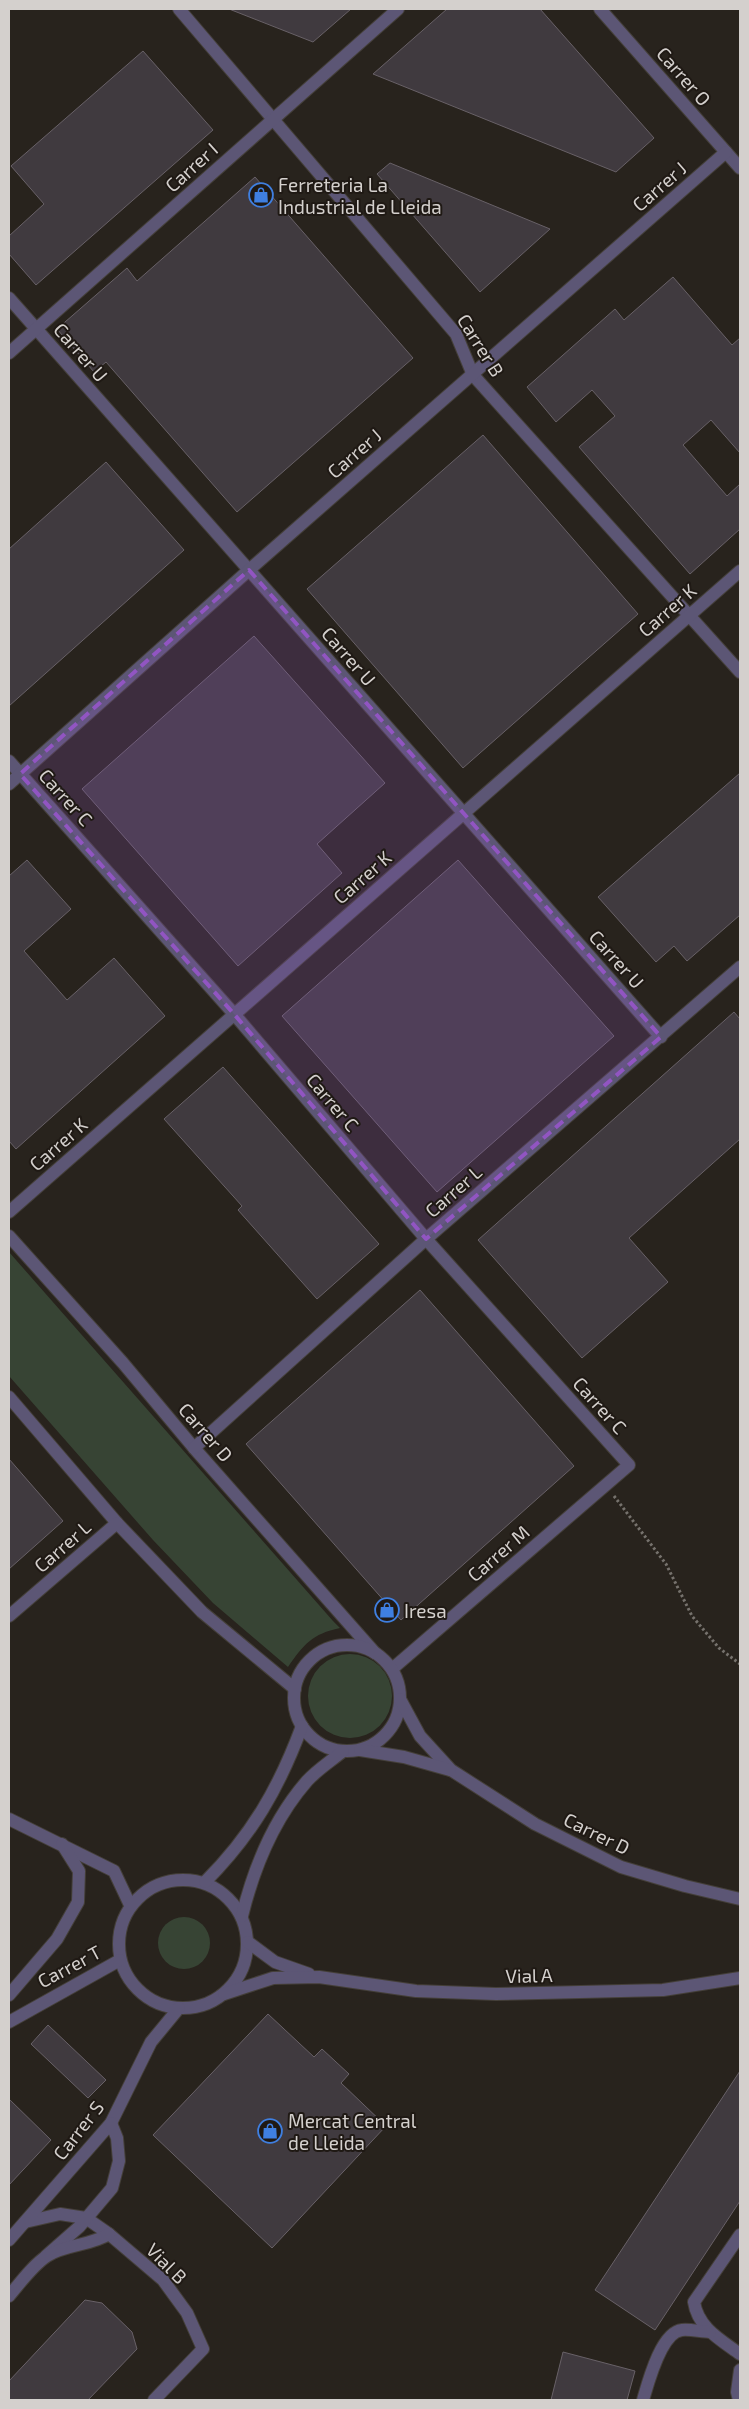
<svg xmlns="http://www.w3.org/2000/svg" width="749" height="2409" font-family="'Exo 2',sans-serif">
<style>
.green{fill:#374434}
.building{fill:#403a3f;stroke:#686167}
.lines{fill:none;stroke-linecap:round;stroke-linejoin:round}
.minor-casing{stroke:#443f39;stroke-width:14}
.path{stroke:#76726d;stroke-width:3;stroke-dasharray:2.5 2.5;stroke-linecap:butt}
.minor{stroke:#5c5675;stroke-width:12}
.marked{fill:#9155c2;fill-opacity:0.2;stroke:#9155c2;stroke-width:4;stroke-dasharray:10 6;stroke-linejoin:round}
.labels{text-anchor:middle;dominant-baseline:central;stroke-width:4;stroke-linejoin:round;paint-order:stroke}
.street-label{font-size:19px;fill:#d4d0cd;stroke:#1f1914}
.poi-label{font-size:19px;fill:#d4d0cd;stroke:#1f1914;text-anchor:start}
</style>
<rect width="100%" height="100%" fill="#28231d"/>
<g class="green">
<path d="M9,1252L333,1621L340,1628C312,1634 304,1644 288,1667L213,1603L153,1540L9,1376Z"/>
<circle cx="350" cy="1696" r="42"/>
<circle cx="184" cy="1943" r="26"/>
</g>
<g class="building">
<path d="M229,9H351L313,42Z"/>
<path d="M447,9H540L654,138L616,172L373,74Z"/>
<path d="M143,51L213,130L36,285L9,254V236L44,204L11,166Z"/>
<path d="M390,163L550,229L480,292L377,174Z"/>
<path d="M255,177L413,358L237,512L106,362L94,372L57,329L127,268L137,281Z"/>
<path d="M673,277L732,345L740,338V453L711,420L683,445L727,496L740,484V529L690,574L579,447L615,416L592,390L556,422L527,387L615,309L624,320Z"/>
<path d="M483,435L638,614L463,768L307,589Z"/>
<path d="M106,462L184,550L9,706V549Z"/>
<path d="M254,636L385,783L317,844L342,873L238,966L82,789Z"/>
<path d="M740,773V915L687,961L674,946L656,962L598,897Z"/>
<path d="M27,860L71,909L24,951L67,1000L114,958L165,1016L16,1149L9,1141V876Z"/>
<path d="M458,860L614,1036L437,1192L282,1016Z"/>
<path d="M734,1012L740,1019V1139L629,1238L668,1282L582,1358L478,1240Z"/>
<path d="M223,1067L379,1244L317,1299L238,1210L242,1206L164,1119Z"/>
<path d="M420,1290L574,1466L401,1620L246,1444Z"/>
<path d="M9,1459L63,1521L9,1569Z"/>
<path d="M268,2014L314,2057L322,2049L349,2074L341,2083L386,2126L272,2248L153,2135Z"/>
<path d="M48,2025L106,2080L88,2098L31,2044Z"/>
<path d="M740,2071V2201L655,2330L595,2290Z"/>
<path d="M9,2099L51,2140L9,2185Z"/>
<path d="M85,2300L102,2303L132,2332L137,2349L88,2400H9V2381Z"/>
<path d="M563,2352L635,2371L627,2400H551Z"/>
</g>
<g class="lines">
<g class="minor-casing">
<g id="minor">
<path d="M179,9L456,334L473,375L740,672"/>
<path d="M600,9L740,168"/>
<path d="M9,298L661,1037"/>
<path d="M9,353L398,9"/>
<path d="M9,761L234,1014L426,1239L629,1465L392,1669"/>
<path d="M9,784L249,570L726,152"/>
<path d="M9,1212L740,571"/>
<path d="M9,1236L123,1363L194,1448L375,1653"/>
<path d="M9,1397L117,1523L202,1612L295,1689"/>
<path d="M194,1448L426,1239L740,967"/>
<path d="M9,1616L117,1523"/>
<circle cx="347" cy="1698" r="53"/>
<path d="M400,1699L420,1736L451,1770L535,1824L621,1867L685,1886L740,1899"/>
<path d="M360,1750L404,1757L450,1770"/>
<path d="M9,1819L114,1871L130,1905"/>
<circle cx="183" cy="1944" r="64"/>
<path d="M205,1882C252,1835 279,1788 302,1726"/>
<path d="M242,1916C254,1867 273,1820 307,1781C317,1770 331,1761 343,1751"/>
<path d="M248,1942L275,1962L309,1974"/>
<path d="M224,1994L273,1978L319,1977L416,1991L496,1994L663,1990L740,1978"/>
<path d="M9,1995L57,1939L78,1902L79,1871L62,1844"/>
<path d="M9,2022L120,1960"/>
<path d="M25,2222L60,2214L86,2218L109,2234L163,2280L187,2313L203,2349L154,2400"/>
<path d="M740,2235L694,2302C698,2328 721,2340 740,2354"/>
<path d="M9,2240L111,2123L151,2042L179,2008"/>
<path d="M46,2256L79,2227L112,2188L119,2161L117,2138L111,2123"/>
<path d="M9,2296C20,2283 33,2265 47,2256C66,2244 90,2246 109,2234"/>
<path d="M643,2400C648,2383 661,2332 682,2330C691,2329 701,2332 710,2332"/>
<path d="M739,2400L737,2392L740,2370"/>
</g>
</g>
<path class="path" d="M614,1496L666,1564L692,1616L719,1648L740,1664"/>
<use href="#minor" class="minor"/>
</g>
<path class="marked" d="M249,570L661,1037L426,1239L234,1014L20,774Z"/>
<defs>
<g id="shop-ring" transform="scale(1.25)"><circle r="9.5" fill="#1f1914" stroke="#3f7fe0" stroke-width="1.5"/><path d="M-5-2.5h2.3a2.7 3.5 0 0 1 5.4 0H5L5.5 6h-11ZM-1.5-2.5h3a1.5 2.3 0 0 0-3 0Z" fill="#3f7fe0"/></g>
</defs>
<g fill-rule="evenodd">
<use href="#shop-ring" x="261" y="195"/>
<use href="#shop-ring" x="387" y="1610"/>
<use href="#shop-ring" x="270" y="2131"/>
</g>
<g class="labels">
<g class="street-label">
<text transform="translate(684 76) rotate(49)">Carrer O</text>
<text transform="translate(191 167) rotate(-42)">Carrer I</text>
<text transform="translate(659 186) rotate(-41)">Carrer J</text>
<text transform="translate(481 345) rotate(58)">Carrer B</text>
<text transform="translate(81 352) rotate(49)">Carrer U</text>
<text transform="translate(354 453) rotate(-41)">Carrer J</text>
<text transform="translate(667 610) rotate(-41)">Carrer K</text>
<text transform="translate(349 656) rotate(49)">Carrer U</text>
<text transform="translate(66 797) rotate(48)">Carrer C</text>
<text transform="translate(362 877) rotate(-41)">Carrer K</text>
<text transform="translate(617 959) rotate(48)">Carrer U</text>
<text transform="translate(333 1102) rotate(50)">Carrer C</text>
<text transform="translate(58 1144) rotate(-41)">Carrer K</text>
<text transform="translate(453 1191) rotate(-41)">Carrer L</text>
<text transform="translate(600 1405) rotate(48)">Carrer C</text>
<text transform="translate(206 1432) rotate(49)">Carrer D</text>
<text transform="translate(62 1546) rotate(-41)">Carrer L</text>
<text transform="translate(498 1553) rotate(-41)">Carrer M</text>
<text transform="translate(597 1833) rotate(26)">Carrer D</text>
<text transform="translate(69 1966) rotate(-28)">Carrer T</text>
<text transform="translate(529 1975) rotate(-1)">Vial A</text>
<text transform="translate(78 2130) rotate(-52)">Carrer S</text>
<text transform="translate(167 2263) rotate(45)">Vial B</text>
</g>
<g class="poi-label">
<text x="278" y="184">Ferreteria La<tspan x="278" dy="22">Industrial de Lleida</tspan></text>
<text x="404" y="1610">Iresa</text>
<text x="288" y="2120">Mercat Central<tspan x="288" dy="22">de Lleida</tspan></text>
</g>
</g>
<rect width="749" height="2409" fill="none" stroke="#d4d0cd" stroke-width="20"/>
</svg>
